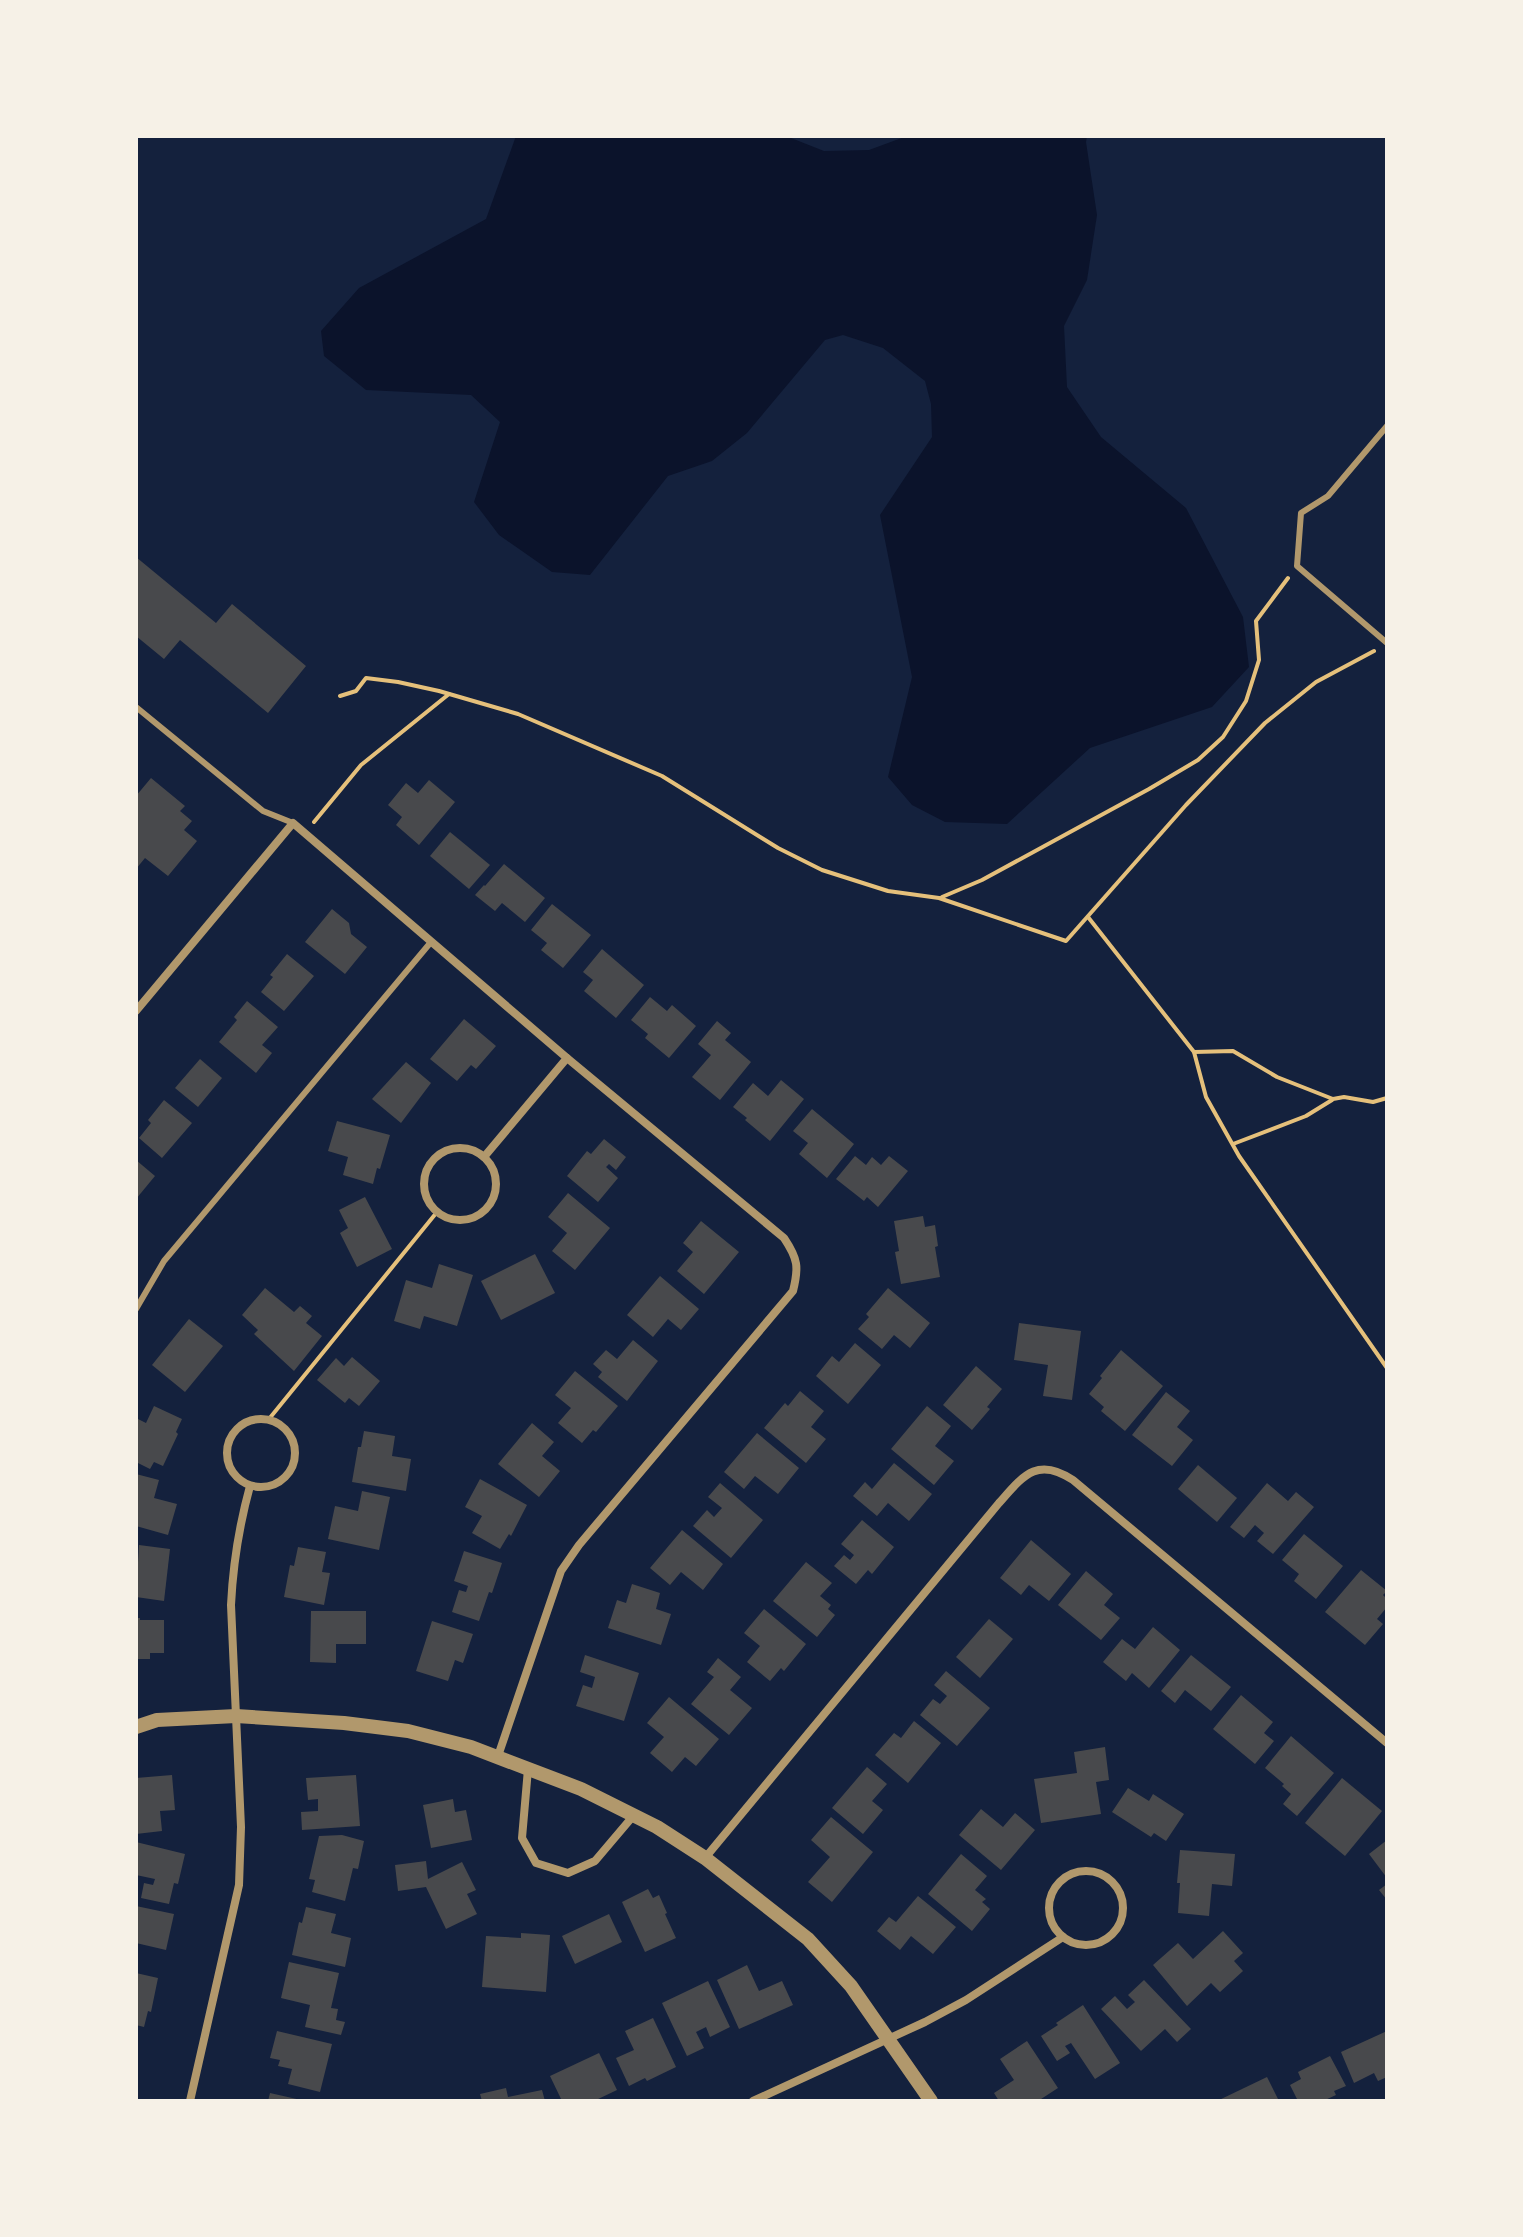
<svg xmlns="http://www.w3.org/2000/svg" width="1523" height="2237" font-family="Signika,sans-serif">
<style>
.water{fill:#0b132b}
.building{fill:#48494c}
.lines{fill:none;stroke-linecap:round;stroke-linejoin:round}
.path{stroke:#e5c07b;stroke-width:4}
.service{stroke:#b1986c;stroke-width:6}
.minor{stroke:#b1986c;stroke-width:8}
.tertiary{stroke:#b1986c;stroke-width:14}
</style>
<rect width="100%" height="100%" fill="#14213d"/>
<path class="water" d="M516,136H786L824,151L869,150L907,136H1087L1086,142L1097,215L1087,280L1064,326L1067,387L1101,437L1186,508L1243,617L1249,667L1212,707L1090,748L1007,824L945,822L912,805L888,777L912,677L880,515L932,437L931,404L925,381L883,348L843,335L825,340L747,433L712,461L668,476L590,575L552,572L499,535L474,502L500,422L471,395L366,390L324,356L321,331L359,288L486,219Z"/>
<g class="building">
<path d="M136,557L216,623L232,604L306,666L268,713L180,640L164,659L136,636Z"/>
<path d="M151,778L185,806L180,811L192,821L184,830L197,841L168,876L145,858L136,869V796Z"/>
<path d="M429,780L455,802L419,845L396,825L402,817L388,805L406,783L418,793Z"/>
<path d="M450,832L490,865L469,889L430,856Z"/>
<path d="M504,864L545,898L525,922L502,903L495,911L475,895L484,885L485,886Z"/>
<path d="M552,904L591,935L563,968L541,950L547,943L531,930Z"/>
<path d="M332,909L349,923L351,934L367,947L345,974L305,942Z"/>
<path d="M602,949L644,985L616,1018L584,991L593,980L583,972Z"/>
<path d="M287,954L314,976L284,1011L261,992L273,977L270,975Z"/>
<path d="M650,997L667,1011L672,1005L696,1026L669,1058L645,1038L648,1034L631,1020Z"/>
<path d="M247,1001L278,1027L262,1045L272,1053L256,1073L219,1042L237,1020L234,1017Z"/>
<path d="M464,1019L496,1046L476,1069L471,1065L457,1081L430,1059Z"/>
<path d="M717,1021L731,1033L725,1040L751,1062L720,1100L692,1077L711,1055L698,1044Z"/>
<path d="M200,1059L222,1078L198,1107L175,1088Z"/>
<path d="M406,1062L431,1083L401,1123L372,1099Z"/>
<path d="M781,1080L804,1099L770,1141L745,1120L747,1118L733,1107L753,1083L768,1096Z"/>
<path d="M164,1100L192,1123L162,1158L139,1138L151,1123L148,1120Z"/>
<path d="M812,1109L854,1144L827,1178L799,1154L808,1143L793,1131Z"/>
<path d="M337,1121L390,1135L380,1169L377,1168L373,1184L343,1175L348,1157L328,1151Z"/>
<path d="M604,1139L626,1157L616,1170L609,1164L606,1167L618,1178L598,1202L567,1176L587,1151L591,1154Z"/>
<path d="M855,1156L866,1165L872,1157L881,1165L889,1156L908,1171L878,1207L867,1197L864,1201L836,1179Z"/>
<path d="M136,1160L155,1176L136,1199Z"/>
<path d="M568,1193L610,1228L575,1270L552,1251L567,1233L548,1217Z"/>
<path d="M365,1197L392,1249L357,1267L340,1233L348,1228L339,1210Z"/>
<path d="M923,1216L925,1227L935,1225L938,1246L935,1247L940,1277L901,1284L895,1252L899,1251L894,1221Z"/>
<path d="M701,1221L739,1252L704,1294L677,1271L693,1252L683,1243Z"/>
<path d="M535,1254L555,1293L501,1320L481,1281Z"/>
<path d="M439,1264L473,1275L457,1326L424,1316L420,1329L394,1321L406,1280L432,1288Z"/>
<path d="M660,1276L699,1309L681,1330L668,1319L653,1337L627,1315Z"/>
<path d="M265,1288L294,1312L300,1306L312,1316L306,1323L322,1336L294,1371L254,1334L258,1330L242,1315Z"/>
<path d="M888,1288L930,1323L910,1348L894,1335L882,1349L858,1329L869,1317L866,1314Z"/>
<path d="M189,1319L223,1346L185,1392L152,1365Z"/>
<path d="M1019,1323L1081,1331L1072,1400L1043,1396L1048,1365L1014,1360Z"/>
<path d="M633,1340L658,1361L627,1401L598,1377L602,1372L593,1364L606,1350L617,1359Z"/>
<path d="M855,1343L881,1365L848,1404L816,1376L832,1356L839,1362Z"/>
<path d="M1121,1350L1163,1386L1125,1431L1101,1411L1104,1407L1089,1394L1102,1378L1100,1376Z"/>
<path d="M352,1357L380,1381L359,1406L349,1398L345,1403L317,1380L336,1358L344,1366Z"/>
<path d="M976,1366L1002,1389L987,1407L990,1409L972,1430L943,1405Z"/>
<path d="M575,1371L618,1406L596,1432L593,1430L582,1443L558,1423L571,1408L555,1395Z"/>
<path d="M800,1391L824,1411L811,1427L826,1439L806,1463L764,1428L785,1403L788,1406Z"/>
<path d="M1166,1392L1190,1411L1177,1427L1193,1440L1172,1466L1132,1435Z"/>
<path d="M154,1406L182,1419L176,1432L178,1434L163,1466L154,1462L150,1469L136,1462V1418L146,1423Z"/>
<path d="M927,1406L951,1426L935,1446L954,1461L934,1485L891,1449Z"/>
<path d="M532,1423L554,1442L542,1456L560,1471L539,1497L498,1464Z"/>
<path d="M364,1431L395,1436L392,1456L411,1459L406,1491L352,1482L358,1447H361Z"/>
<path d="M757,1433L799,1468L778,1494L755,1476L744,1489L724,1472Z"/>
<path d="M894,1463L932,1494L909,1521L888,1503L877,1516L853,1496L865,1482L872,1489Z"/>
<path d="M1198,1465L1237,1498L1217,1522L1178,1489Z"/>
<path d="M136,1474L159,1480L154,1498L177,1504L168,1535L136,1526Z"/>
<path d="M480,1479L527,1505L511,1536L509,1534L500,1549L472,1533L482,1516L465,1507Z"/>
<path d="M720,1483L763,1520L731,1558L693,1526L707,1510L714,1517L722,1508L708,1497Z"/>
<path d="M1267,1483L1288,1501L1296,1492L1314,1507L1273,1554L1257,1541L1264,1533L1255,1525L1244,1538L1230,1527Z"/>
<path d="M362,1491L390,1497L379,1550L328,1539L335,1506L358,1511Z"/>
<path d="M862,1520L894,1547L872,1574L868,1570L856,1584L834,1566L844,1555L850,1560L854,1555L841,1544Z"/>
<path d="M682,1530L723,1564L703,1590L681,1572L670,1585L650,1568Z"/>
<path d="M1304,1534L1343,1566L1316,1599L1294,1581L1299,1574L1282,1560Z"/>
<path d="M1031,1540L1071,1574L1049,1601L1029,1585L1021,1595L1000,1578Z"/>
<path d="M139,1545L170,1549L164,1601L136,1597Z"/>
<path d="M298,1547L326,1552L322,1572L330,1573L324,1605L284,1597L290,1565L294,1566Z"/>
<path d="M464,1551L502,1563L492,1593L489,1592L479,1621L452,1612L459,1590L466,1592L468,1586L454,1581Z"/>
<path d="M806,1562L832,1583L820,1596L831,1605L828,1609L835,1615L817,1637L773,1601Z"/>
<path d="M1361,1570L1387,1591L1383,1595L1387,1599V1607L1377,1619L1383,1624L1365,1645L1325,1612Z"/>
<path d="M1086,1571L1113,1594L1104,1605L1120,1618L1101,1640L1058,1605Z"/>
<path d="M632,1584L660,1593L656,1609L671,1614L661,1645L608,1628L617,1600L626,1603Z"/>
<path d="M764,1609L806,1644L784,1671L781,1668L770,1681L747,1662L760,1646L744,1633Z"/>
<path d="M311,1611H366V1644H336V1663L310,1662Z"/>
<path d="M136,1618H140V1620H164V1653H150V1659H136Z"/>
<path d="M989,1619L1013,1639L980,1678L956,1657Z"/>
<path d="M432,1621L473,1634L463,1663L455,1660L448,1681L416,1671Z"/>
<path d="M1153,1627L1180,1650L1149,1688L1132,1673L1126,1681L1103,1662L1122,1639L1135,1649Z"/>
<path d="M585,1655L639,1673L624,1721L576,1706L583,1685L592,1688L595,1677L580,1672Z"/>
<path d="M1191,1655L1231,1687L1211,1711L1185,1690L1175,1703L1161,1691Z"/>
<path d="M718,1658L741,1677L730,1690L752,1708L729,1735L691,1704L714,1677L707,1672Z"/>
<path d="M946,1671L990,1708L957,1746L920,1715L933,1699L940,1704L947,1696L934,1685Z"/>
<path d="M1241,1695L1273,1722L1264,1733L1274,1741L1255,1764L1213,1729Z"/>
<path d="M669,1697L719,1739L696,1766L685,1757L672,1772L650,1753L664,1737L647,1723Z"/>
<path d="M914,1721L941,1743L908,1783L875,1755L894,1733L901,1738Z"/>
<path d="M1291,1736L1334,1773L1297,1816L1283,1804L1291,1794L1282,1786L1284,1784L1265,1768Z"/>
<path d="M1105,1747L1109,1780L1096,1782L1101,1814L1041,1823L1034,1779L1077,1773L1074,1752Z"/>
<path d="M867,1767L887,1784L872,1801L883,1810L863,1834L832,1808Z"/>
<path d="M172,1775L175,1810L160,1811L162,1831L136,1834V1778Z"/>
<path d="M356,1775L360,1826L302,1830L301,1812L318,1811V1799L308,1800L306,1778Z"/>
<path d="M1342,1778L1382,1811L1345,1856L1305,1823Z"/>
<path d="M1128,1788L1149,1801L1153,1794L1184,1814L1166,1841L1154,1833L1151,1837L1112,1812Z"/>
<path d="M453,1799L455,1812L466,1810L472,1840L431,1848L423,1805Z"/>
<path d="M981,1809L1003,1827L1015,1813L1035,1830L1001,1870L959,1835Z"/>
<path d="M831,1817L873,1852L832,1902L808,1882L830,1857L811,1840Z"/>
<path d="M342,1835L364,1841L358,1869L353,1868L345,1901L312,1892L315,1880L309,1879L319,1836Z"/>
<path d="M1387,1840V1878L1369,1854Z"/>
<path d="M136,1842L185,1854L178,1884L174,1883L169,1904L141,1898L144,1883L153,1885L155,1879L136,1875Z"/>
<path d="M1180,1850L1235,1854L1232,1886L1212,1884L1209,1916L1178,1913L1180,1883H1177Z"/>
<path d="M961,1854L987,1876L975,1890L986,1899L982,1902L990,1909L972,1931L928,1894Z"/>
<path d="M426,1861L428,1879L462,1862L476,1890L467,1894L477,1914L446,1929L426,1887L398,1891L395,1865Z"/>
<path d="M1387,1884V1900L1379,1890Z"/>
<path d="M648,1889L653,1898L659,1895L667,1913L665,1914L676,1938L645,1952L622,1902Z"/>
<path d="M918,1896L956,1927L933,1954L911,1936L900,1950L877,1931L889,1917L896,1922Z"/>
<path d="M136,1906L174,1914L166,1950L136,1943Z"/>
<path d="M306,1907L336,1914L331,1933L351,1938L345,1967L292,1955L299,1922L302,1923Z"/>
<path d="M609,1914L622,1942L575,1964L562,1936Z"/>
<path d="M1223,1931L1243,1953L1234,1961L1243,1971L1220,1992L1211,1983L1187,2006L1153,1965L1178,1943L1193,1959Z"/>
<path d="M521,1933L550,1935L546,1992L482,1987L486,1936L521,1938Z"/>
<path d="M289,1962L339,1973L331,2008L338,2009L336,2020L345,2022L341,2035L305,2027L310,2005L281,1998Z"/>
<path d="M747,1965L759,1991L782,1981L793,2005L739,2029L717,1980Z"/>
<path d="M136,1973L158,1978L151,2012L148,2011L144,2027L136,2025Z"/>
<path d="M1144,1980L1191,2029L1177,2042L1165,2029L1141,2051L1101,2009L1115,1996L1127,2009L1135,2002L1128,1995Z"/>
<path d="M708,1981L730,2027L710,2037L706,2027L696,2032L704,2048L687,2056L662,2003Z"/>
<path d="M1083,2005L1120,2063L1095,2079L1071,2043L1065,2046L1070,2053L1057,2061L1041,2036L1058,2025L1056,2023Z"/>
<path d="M653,2018L676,2067L647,2081L645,2078L629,2086L616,2058L634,2050L625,2031Z"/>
<path d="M277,2031L332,2044L320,2092L288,2084L292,2069L278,2066L280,2060L270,2058Z"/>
<path d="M1387,2031V2077L1378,2081L1374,2073L1354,2083L1341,2052Z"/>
<path d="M1027,2041L1058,2088L1038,2101H999L994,2093L1014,2080L1000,2059Z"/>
<path d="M599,2053L617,2090L594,2101H562L550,2076Z"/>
<path d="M1330,2056L1346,2086L1334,2091L1336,2095L1323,2101H1298L1290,2085L1301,2079L1298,2072Z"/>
<path d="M1267,2077L1279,2101H1217Z"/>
<path d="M506,2088L508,2097L542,2090L545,2101H482L480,2094Z"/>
<path d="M270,2093L301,2100V2101H268Z"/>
</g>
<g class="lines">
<g class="path">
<path d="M340,696L356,691L366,678L398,682L439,691L518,714L662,776L778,848L822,870L888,891L939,898L1066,941L1186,805L1265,723L1316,682L1374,651"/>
<path d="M314,822L361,765L449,694"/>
<path d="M942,897L982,880L1149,789L1198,760L1223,737L1246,701L1259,660L1256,621L1288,578"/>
<path d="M1088,917L1194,1052L1233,1051L1277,1077L1333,1099L1344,1097L1373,1102L1387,1098"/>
<path d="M1194,1052L1206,1097L1239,1156L1387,1368"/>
<path d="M1233,1144L1306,1116L1332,1100"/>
<path d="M269,1419L437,1212"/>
</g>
<g class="service">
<path d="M1387,426L1328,496L1301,513L1297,566L1387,643"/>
<path d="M136,707L263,811L293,823"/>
<path d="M136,1309L164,1261L431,942"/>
</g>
<g class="minor">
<path d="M136,1011L293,823L567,1058L784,1238C798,1259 799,1267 793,1291L579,1545L561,1571L498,1756"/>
<circle cx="460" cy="1184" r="36"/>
<path d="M484,1157L567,1058"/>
<circle cx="261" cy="1453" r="34"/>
<path d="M528,1769L522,1838L536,1863L568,1873L595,1861L634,1815"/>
<path d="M705,1858L999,1503C1023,1476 1037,1456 1073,1480L1387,1743"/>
<circle cx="1086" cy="1908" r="37"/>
<path d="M190,2101L239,1885L241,1827L231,1605C233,1564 239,1526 250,1486"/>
<path d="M753,2101L925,2022L966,2000L1063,1937"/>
</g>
<path class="tertiary" d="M136,1727L157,1720L236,1716L344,1723L408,1731L471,1747L581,1789L657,1827L705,1858L808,1939L851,1986L931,2101"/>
</g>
<rect width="1523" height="2237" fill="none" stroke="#f6f1e7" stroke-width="276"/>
</svg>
